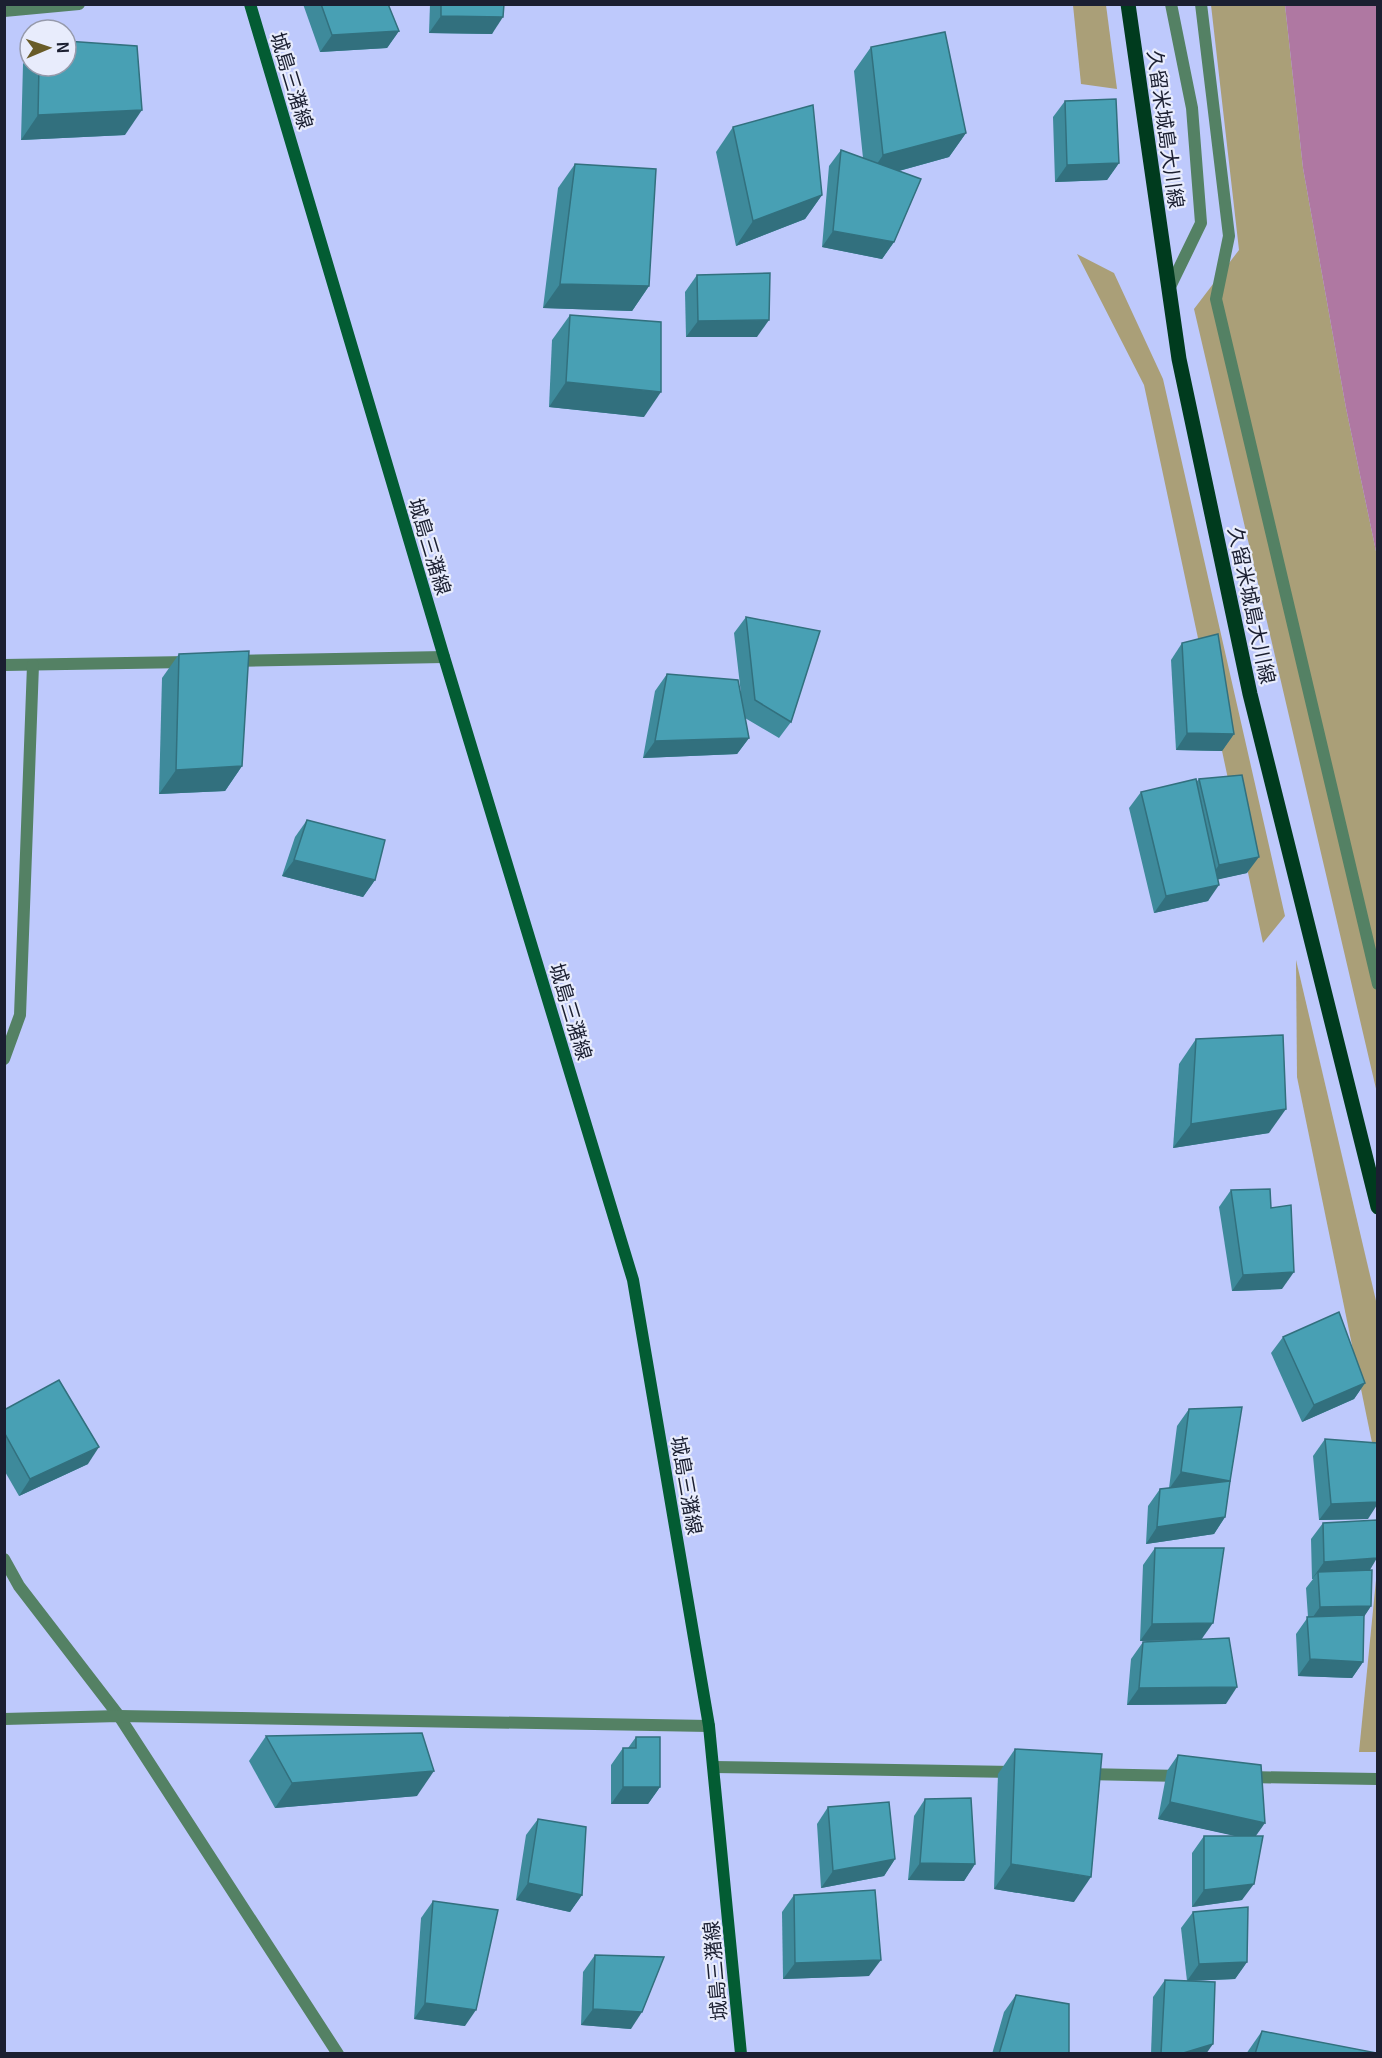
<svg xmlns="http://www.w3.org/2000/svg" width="1382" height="2058" font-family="Georgia,'Noto Sans JP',serif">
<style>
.green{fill:#aa9f78}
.water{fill:#af78a2}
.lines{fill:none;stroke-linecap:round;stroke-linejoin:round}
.service{stroke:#548164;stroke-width:12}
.minor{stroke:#548164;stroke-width:12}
.secondary{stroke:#035c33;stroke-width:12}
.primary{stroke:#003b1e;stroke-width:15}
.wall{fill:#3e8a9b}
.shaded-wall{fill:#32707e}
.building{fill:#48a0b4;stroke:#32707e;stroke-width:1.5}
.labels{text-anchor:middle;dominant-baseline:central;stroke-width:4.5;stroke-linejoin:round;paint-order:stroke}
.street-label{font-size:20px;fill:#1b1f31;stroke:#e8ecfc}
</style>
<rect width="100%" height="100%" fill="#bec9fc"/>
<g class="green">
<path d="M1073,5H1106L1117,89L1081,84Z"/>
<path d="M1211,5H1285L1303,168L1346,408L1377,556V1093L1194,309L1239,250Z"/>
<path d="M1077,254L1114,273L1163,379L1285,916L1263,943L1144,385Z"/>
<path d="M1296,960L1377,1305V1467L1297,1077Z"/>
<path d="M1377,1570V1752H1359Z"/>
</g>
<path class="water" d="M1285,5H1377V556L1346,408L1303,168Z"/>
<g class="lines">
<g class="service">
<path d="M1201,4L1229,236L1216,299L1378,984"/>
<path d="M1169,289L1201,223L1192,108L1171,4"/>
</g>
<g class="minor">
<path d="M4,11L79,4"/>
<path d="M232,661L444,657"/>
<path d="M4,665L188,662"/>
<path d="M4,1059L20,1015L33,665"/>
<path d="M4,1559L19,1586L119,1716L338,2054"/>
<path d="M4,1719L119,1716L709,1726"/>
<path d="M714,1767L1013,1772"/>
<path d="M1085,1774L1181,1776"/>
<path d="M1247,1777L1378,1779"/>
</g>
<path class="secondary" d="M250,4L444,657L633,1280L709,1726L741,2054"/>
<path class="primary" d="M1128,4L1179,359L1250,694L1378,1207"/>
</g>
<g class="wall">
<path d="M303,4H388L399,31L387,48L320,52Z"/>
<path d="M430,4H504L492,34L429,33Z"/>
<path d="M871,47L966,133L949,157L899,171L894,242L882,259L822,247L829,166L841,150L863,158L854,71Z"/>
<path d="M30,54V66H66L125,135L21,140L23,64Z"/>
<path d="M1065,101L1119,163L1107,180L1055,182L1053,117Z"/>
<path d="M733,127L822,195L805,219L736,246L716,152Z"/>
<path d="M575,164L649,286L632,311L543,308L558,188Z"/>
<path d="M697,275L757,337H686L685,292Z"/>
<path d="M570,315L644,417L549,407L552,340Z"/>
<path d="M746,617L791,722L779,738L745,718L749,738L737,754L643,758L655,691L667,674L741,694L734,633Z"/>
<path d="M1182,643L1234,734L1222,751L1176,750L1171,660Z"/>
<path d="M179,654L242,766L225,791L159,794L162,678Z"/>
<path d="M1199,779L1247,873L1218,879L1208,901L1154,913L1129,808L1141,792L1196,782Z"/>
<path d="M307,820L375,880L363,897L282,876L295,837Z"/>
<path d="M1196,1039L1269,1133L1173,1148L1179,1064Z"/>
<path d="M1231,1190L1271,1208L1282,1289L1232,1291L1219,1207Z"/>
<path d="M1283,1337L1365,1383L1354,1399L1302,1422L1271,1353Z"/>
<path d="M1189,1409L1230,1481L1225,1517L1214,1534L1146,1544L1148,1506L1160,1489L1169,1488L1177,1426Z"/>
<path d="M4,1410L88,1464L19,1496L4,1470Z"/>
<path d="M1325,1439L1368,1519L1319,1520L1313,1456Z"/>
<path d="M1323,1523L1370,1570L1371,1606L1364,1616L1363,1662L1352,1678L1298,1676L1296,1634L1308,1617L1306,1588L1313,1579H1312L1311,1539Z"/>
<path d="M1155,1548L1201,1639L1226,1704L1127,1705L1131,1659L1143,1642L1181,1640L1140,1641L1143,1565Z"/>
<path d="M266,1736L417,1796L275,1808L249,1761Z"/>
<path d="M636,1737L660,1787L648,1804H611V1765L623,1748H628Z"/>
<path d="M1015,1749L1074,1902L994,1889L998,1774Z"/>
<path d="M1178,1755L1256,1836L1242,1900L1192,1907V1853L1204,1836H1237L1158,1819L1167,1771Z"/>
<path d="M925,1799L975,1864L964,1881L908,1880L914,1816Z"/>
<path d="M828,1807L895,1859L884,1876L821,1888L817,1824Z"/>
<path d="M538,1819L582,1895L570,1912L516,1900L526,1835Z"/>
<path d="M794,1895L869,1976L783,1979L782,1912Z"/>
<path d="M433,1901L465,2026L414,2019L421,1918Z"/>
<path d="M1193,1912L1247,1962L1235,1979L1187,1981L1181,1928Z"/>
<path d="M595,1955L631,2029L581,2025L583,1972Z"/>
<path d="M1165,1980L1206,2054H1151L1153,1997Z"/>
<path d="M1016,1995L1069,2054H992L1004,2012Z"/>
<path d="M1262,2031L1377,2054H1246Z"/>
</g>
<g class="shaded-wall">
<path d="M441,16L503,17L492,34L429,33Z"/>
<path d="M399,31L387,48L320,52L332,35Z"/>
<path d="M142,110L125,135L21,140L38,115Z"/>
<path d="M966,133L949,157L866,180L883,155Z"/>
<path d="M1119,163L1107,180L1055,182L1067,165Z"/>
<path d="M822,195L805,219L736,246L753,221Z"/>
<path d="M833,231L894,242L882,259L822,247Z"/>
<path d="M560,284L649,286L632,311L543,308Z"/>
<path d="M769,320L757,337H686L698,321Z"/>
<path d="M566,382L661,392L644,417L549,407Z"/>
<path d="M1187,733L1234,734L1222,751L1176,750Z"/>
<path d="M749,738L737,754L643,758L655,741Z"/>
<path d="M242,766L225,791L159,794L176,770Z"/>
<path d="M1259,857L1247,873L1207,882L1219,865Z"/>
<path d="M294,860L375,880L363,897L282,876Z"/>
<path d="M1219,885L1208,901L1154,913L1166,896Z"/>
<path d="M1286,1109L1269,1133L1173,1148L1191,1124Z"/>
<path d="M1294,1272L1282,1289L1232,1291L1243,1275Z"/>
<path d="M1365,1383L1354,1399L1302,1422L1314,1405Z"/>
<path d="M99,1447L88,1464L19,1496L30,1479Z"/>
<path d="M1181,1472L1230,1481L1169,1489Z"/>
<path d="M1377,1502V1505L1368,1519L1319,1520L1331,1504Z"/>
<path d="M1225,1517L1214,1534L1146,1544L1157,1527Z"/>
<path d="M1377,1558L1367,1575L1318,1572L1312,1579L1324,1562Z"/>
<path d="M1371,1606L1360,1623L1308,1624L1320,1607Z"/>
<path d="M1213,1623L1201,1640L1140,1641L1152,1624Z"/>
<path d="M1310,1659L1363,1662L1352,1678L1298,1676Z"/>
<path d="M1237,1687L1226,1704L1127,1705L1139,1688Z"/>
<path d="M434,1771L417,1796L275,1808L292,1783Z"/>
<path d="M623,1787H660L648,1804H611Z"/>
<path d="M1170,1802L1265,1823L1253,1840L1158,1819Z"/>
<path d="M895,1859L884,1876L821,1888L833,1871Z"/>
<path d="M920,1863L975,1864L964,1881L908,1880Z"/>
<path d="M1011,1864L1091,1877L1074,1902L994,1889Z"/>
<path d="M528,1883L582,1895L570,1912L516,1900Z"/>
<path d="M1254,1884L1242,1900L1192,1907L1204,1890Z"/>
<path d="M881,1960L869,1976L783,1979L795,1963Z"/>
<path d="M1247,1962L1235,1979L1187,1981L1199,1964Z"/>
<path d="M425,2003L476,2010L465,2026L414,2019Z"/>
<path d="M593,2009L642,2012L631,2029L581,2025Z"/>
<path d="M1213,2044L1206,2054H1180Z"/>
</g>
<g class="building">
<path d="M321,4H388L399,31L332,35Z"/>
<path d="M441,4H504L503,17L441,16Z"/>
<path d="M945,32L966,133L883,155L871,47Z"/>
<path d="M66,41L137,46L142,110L38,115L39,66H66Z"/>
<path d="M1116,99L1119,163L1067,165L1065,101Z"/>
<path d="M813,105L822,195L753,221L733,127Z"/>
<path d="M841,150L921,179L894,242L833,231Z"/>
<path d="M575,164L656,169L649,286L560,284Z"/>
<path d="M770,273L769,320L698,321L697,275Z"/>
<path d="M570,315L661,322V392L566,382Z"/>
<path d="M746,617L820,631L791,722L755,700Z"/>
<path d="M1218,634L1234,734L1187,733L1182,643Z"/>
<path d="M249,651L242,766L176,770L179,654Z"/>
<path d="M667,674L738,680L749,738L655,741Z"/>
<path d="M1242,775L1259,857L1219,865L1199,779Z"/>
<path d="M1196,779L1219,885L1166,896L1141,792Z"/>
<path d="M307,820L385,840L375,880L294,860Z"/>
<path d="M1283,1035L1286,1109L1191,1124L1196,1039Z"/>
<path d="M1270,1189L1271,1208L1291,1205L1294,1272L1243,1275L1231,1190Z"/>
<path d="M1339,1312L1365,1383L1314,1405L1283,1337Z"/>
<path d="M59,1380L99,1447L30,1479L4,1432V1410Z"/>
<path d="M1242,1407L1230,1481L1181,1472L1189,1409Z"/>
<path d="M1325,1439L1377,1443V1502L1331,1504Z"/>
<path d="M1230,1481L1225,1517L1157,1527L1160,1489Z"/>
<path d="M1377,1520V1558L1324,1562L1323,1523Z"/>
<path d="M1155,1548H1224L1213,1623L1152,1624Z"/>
<path d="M1372,1570L1371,1606L1320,1607L1318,1572Z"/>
<path d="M1364,1615L1363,1662L1310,1659L1307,1617Z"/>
<path d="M1229,1638L1237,1687L1139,1688L1143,1642Z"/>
<path d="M422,1733L434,1771L292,1783L266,1736Z"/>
<path d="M636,1737H660V1787H623V1748H636Z"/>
<path d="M1015,1749L1102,1754L1091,1877L1011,1864Z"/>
<path d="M1178,1755L1261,1765L1265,1823L1170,1802Z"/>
<path d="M971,1798L975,1864L920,1863L925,1799Z"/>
<path d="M889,1802L895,1859L833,1871L828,1807Z"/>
<path d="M538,1819L586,1827L582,1895L528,1883Z"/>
<path d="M1204,1836H1263L1254,1884L1204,1890Z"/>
<path d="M875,1890L881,1960L795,1963L794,1895Z"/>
<path d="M433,1901L498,1910L476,2010L425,2003Z"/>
<path d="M1248,1907L1247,1962L1199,1964L1193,1912Z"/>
<path d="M595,1955L664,1957L642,2012L593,2009Z"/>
<path d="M1165,1980L1215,1982L1213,2044L1180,2054H1161Z"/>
<path d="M1016,1995L1069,2004V2054H999Z"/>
<path d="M1262,2031L1377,2053V2054H1255Z"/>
</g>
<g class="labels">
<g class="street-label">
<text transform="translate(293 80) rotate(73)">城島三潴線</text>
<text transform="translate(1167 129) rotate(82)">久留米城島大川線</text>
<text transform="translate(431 546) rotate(73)">城島三潴線</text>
<text transform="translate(1253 605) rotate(78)">久留米城島大川線</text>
<text transform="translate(572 1011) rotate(73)">城島三潴線</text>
<text transform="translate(688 1485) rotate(80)">城島三潴線</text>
<text transform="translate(714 1971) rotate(-95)">城島三潴線</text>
</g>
</g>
<rect width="1382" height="2058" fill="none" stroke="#1b1f31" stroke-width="12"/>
<g transform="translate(48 48) rotate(88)"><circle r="28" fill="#e8ecfc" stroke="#969aab" stroke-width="1.5"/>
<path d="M0-4.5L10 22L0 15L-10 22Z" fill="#685b28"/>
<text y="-9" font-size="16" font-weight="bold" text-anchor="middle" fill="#1b1f31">N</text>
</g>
</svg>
